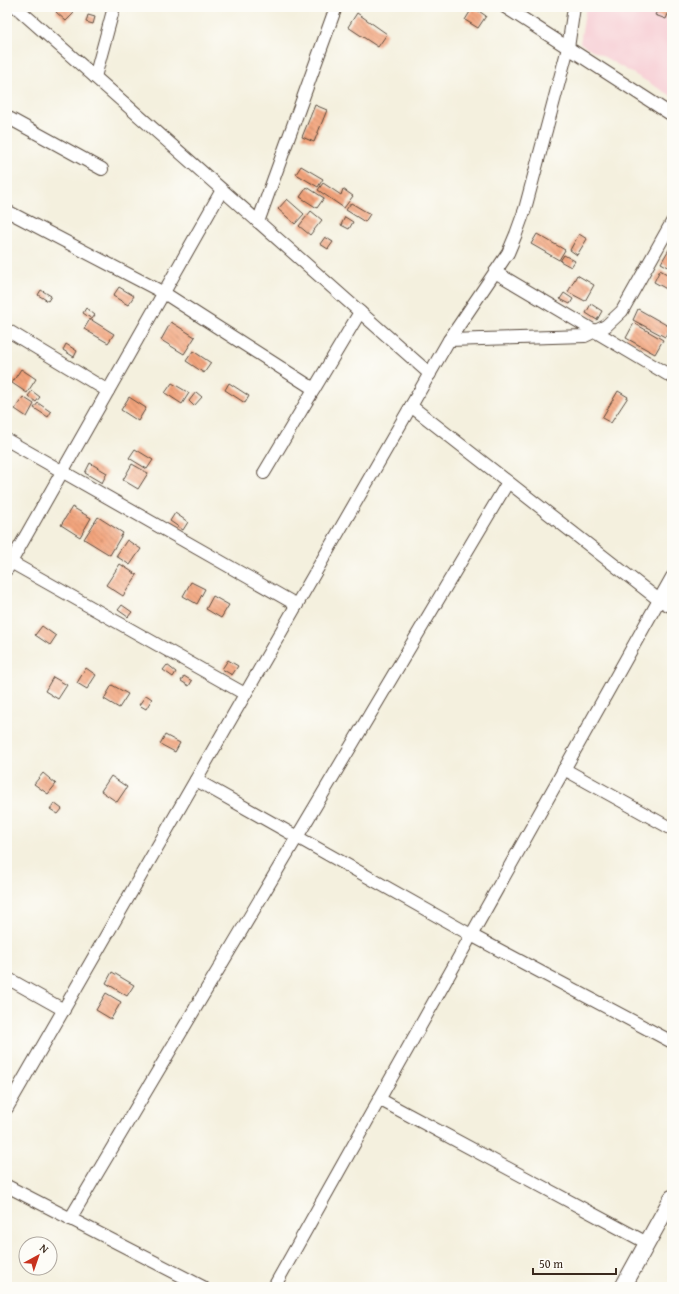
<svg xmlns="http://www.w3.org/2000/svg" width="679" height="1294" font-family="'Gentium Book Plus',serif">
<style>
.built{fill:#f7cfd5}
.building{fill:url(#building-back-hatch)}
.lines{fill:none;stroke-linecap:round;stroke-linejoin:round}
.minor-casing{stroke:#57483b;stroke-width:14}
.major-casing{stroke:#57483b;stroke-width:18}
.minor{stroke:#fff;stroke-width:12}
.major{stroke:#fff;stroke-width:16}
</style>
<defs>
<pattern id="building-back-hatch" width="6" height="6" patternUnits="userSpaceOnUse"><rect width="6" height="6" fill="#f3a47d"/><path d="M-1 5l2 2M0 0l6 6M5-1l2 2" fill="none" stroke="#c68666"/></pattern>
</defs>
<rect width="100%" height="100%" fill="#fdfcf7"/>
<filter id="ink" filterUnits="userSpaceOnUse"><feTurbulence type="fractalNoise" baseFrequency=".025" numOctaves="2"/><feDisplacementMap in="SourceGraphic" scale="8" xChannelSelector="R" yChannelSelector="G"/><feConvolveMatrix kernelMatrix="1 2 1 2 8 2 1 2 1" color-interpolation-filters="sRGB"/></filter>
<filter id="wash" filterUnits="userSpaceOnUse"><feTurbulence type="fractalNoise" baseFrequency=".012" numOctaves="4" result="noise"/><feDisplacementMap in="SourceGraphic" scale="16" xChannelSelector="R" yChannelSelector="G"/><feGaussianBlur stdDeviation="0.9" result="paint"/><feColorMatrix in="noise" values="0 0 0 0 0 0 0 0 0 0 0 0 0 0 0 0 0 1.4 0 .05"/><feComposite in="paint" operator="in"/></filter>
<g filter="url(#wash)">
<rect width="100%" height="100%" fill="#f4f0de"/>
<path class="built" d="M586,7H672V96L580,43Z"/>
<g id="blocks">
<g class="building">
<path d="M58,7H67L74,13L66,21L56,12Z"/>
<path d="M473,7L486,16L478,28L465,20Z"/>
<path d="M659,7H671L666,19L655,15Z"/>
<path d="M357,13L387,34L378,47L348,27Z"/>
<path d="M88,15L95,17L93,24L86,22Z"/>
<path d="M315,105L327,110L314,142L302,137Z"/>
<path d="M301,166L323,179L318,187L296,174Z"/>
<path d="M323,183L341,195L343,189L353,196L344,208L318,190Z"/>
<path d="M307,187L324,198L317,208L300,197Z"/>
<path d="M287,199L304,214L295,224L278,209Z"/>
<path d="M351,203L370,214L365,222L346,210Z"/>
<path d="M311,211L322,220L310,235L299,226Z"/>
<path d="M345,217L353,222L349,229L341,225Z"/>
<path d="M537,234L565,250L559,260L531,244Z"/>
<path d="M579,234L587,239L577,255L570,250Z"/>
<path d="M325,237L333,242L328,249L320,244Z"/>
<path d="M671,246L672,247V269L661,263Z"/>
<path d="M564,255L575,261L571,267L560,261Z"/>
<path d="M660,270L672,277V292L654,282Z"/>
<path d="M577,275L594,285L585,301L568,292Z"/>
<path d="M119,287L134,296L128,305L113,296Z"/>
<path d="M41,290L51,296L48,301L38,295Z"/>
<path d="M564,293L573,299L570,304L560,299Z"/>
<path d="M591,304L602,311L597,320L586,313Z"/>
<path d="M86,308L95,315L92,319L83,313Z"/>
<path d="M638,309L670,327L665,337L633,320Z"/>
<path d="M90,319L114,334L108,343L84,329Z"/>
<path d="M171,322L195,337L184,354L161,340Z"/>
<path d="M634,323L663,340L655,354L626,338Z"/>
<path d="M66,344L77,351L74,357L63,350Z"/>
<path d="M193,351L211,363L204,373L186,361Z"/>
<path d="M21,369L36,379L27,393L12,383Z"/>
<path d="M172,383L189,393L182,404L165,393Z"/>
<path d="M229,383L249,396L245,403L225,390Z"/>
<path d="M32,391L40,397L36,402L28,396Z"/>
<path d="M618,391L628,397L611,423L602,418Z"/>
<path d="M196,392L202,397L194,406L189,401Z"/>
<path d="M23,397L34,404L27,417L15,409Z"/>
<path d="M129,397L146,408L138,421L121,410Z"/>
<path d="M38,403L51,412L48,417L34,408Z"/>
<path d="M135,449L153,460L147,469L129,458Z"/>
<path d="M90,463L107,473L102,483L85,473Z"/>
<path d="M132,464L148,473L138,489L123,480Z"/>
<path d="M72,507L91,518L80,537L61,525Z"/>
<path d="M175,513L188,522L183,530L170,521Z"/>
<path d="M98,517L123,533L110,555L84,539Z"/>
<path d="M127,540L141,549L130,565L116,556Z"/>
<path d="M120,564L137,575L123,596L106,585Z"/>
<path d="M191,582L205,589L197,604L183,596Z"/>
<path d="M213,596L229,605L221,618L206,609Z"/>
<path d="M122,605L132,612L128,617L118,610Z"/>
<path d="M42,626L56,636L50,645L35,635Z"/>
<path d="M228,660L238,666L232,675L222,669Z"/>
<path d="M167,665L176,672L173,677L163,670Z"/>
<path d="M86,668L96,675L87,689L77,683Z"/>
<path d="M184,676L192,681L189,686L181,681Z"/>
<path d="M53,677L67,685L58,699L45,691Z"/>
<path d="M112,685L128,694L119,708L104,699Z"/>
<path d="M146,695L152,699L146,709L139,705Z"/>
<path d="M165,735L180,743L175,752L160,744Z"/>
<path d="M43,773L56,784L48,794L34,784Z"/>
<path d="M111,776L127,787L117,802L101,791Z"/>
<path d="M54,803L62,809L58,814L50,809Z"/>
<path d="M112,972L134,985L127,996L106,983Z"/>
<path d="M106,993L121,1002L111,1019L96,1010Z"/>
</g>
</g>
</g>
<g filter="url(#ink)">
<use href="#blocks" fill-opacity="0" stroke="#57483b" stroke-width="1"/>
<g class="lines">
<g class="minor-casing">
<g id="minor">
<path d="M16,7L430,374"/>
<path d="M505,7L672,115"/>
<path d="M95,77L114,7"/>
<path d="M7,117L102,169"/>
<path d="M7,211L164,293L314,389"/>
<path d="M258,222L336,7"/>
<path d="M495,272L672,377"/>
<path d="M7,330L108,391"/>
<path d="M449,340L585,336L606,326L622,311L672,222"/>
<path d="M411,406L659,600L672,607"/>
<path d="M7,440L297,605"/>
<path d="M264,473L360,312"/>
<path d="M7,560L245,694"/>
<path d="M7,569L222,190"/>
<path d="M564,769L672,829"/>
<path d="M196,780L471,935L672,1042"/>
<path d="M7,978L64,1010"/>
<path d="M379,1099L647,1243"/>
<path d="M7,1108L449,340L508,253L516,234L525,209L568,48L574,7"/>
<path d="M7,1186L203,1287"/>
<path d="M70,1219L508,482"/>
<path d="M274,1287L672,577"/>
</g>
</g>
<g class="major-casing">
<path id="major" d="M623,1287L672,1198"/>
</g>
<use href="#minor" class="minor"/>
<use href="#major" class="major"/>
</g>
</g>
<rect width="679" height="1294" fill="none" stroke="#fdfcf7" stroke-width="24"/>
<g transform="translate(38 1256) rotate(40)"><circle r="19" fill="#fdfcf7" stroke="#afa8a0"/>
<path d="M0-3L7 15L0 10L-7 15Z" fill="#c8321e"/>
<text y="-6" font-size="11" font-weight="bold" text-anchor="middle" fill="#3b2a1e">N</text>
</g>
<path d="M533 1268v6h83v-6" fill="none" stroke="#3b2a1e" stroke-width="2"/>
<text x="539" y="1268" font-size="12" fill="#3b2a1e" stroke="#fdfcf7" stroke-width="3" paint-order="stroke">50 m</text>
</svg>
